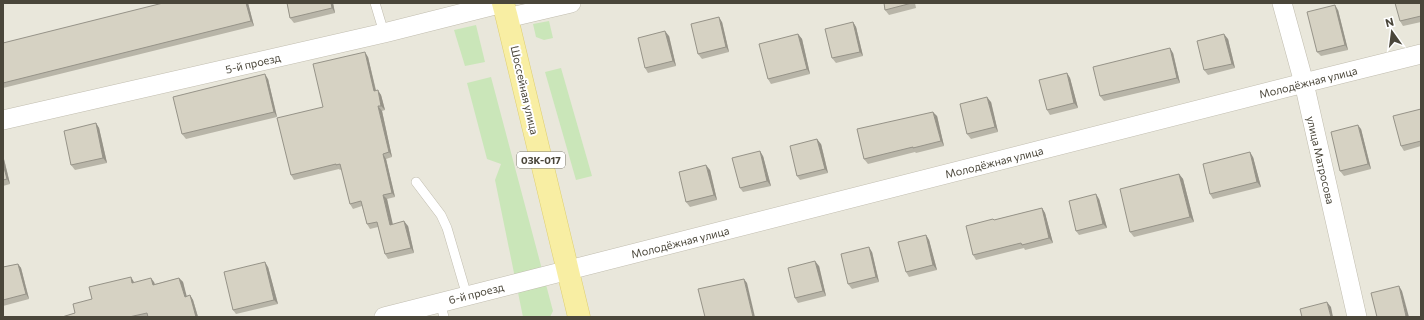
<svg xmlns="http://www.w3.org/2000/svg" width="1424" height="320" font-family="Commissioner,sans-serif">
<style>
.residential{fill:#e9e7db}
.green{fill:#cae6b9}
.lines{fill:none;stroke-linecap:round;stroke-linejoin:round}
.lane-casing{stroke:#c1bdaf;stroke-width:10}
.street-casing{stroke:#c1bdaf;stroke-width:20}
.primary-casing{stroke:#decf72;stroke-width:23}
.lane{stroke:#fff;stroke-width:9}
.street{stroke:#fff;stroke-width:19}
.primary{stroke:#f8eea3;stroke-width:22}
.wall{fill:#b8b5a8}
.shaded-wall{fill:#969388}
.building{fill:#d6d2c3;stroke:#969388}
.labels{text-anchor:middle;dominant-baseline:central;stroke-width:4;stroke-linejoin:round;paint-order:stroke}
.shield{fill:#fff;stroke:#807e75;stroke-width:1}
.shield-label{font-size:10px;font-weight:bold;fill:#4a463a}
.street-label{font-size:11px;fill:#4a463a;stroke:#fff}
</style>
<rect width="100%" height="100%" fill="#f5f4ed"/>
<rect class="residential" x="3" y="3" width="1418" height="314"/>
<g class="green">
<path d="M549,21L553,38L544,40L536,37L533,24Z"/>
<path d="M476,25L485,62L465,66L454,30Z"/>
<path d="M561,68L592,176L576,180L545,72Z"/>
<path d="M491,77L553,311L550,317H523L495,180L501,164L487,159L467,83Z"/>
</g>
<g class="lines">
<g class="lane-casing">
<g id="lane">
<path d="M375,3L384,33"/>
<path d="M416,182L441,215L447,228L467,296"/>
<path d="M440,302L444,317"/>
</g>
</g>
<g class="street-casing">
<g id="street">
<path d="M1282,3L1304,83L1357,317"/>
<path d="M507,18L571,3"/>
<path d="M3,120L384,33L503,3"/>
<path d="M384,317L1304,83L1421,54"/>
</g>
</g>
<g class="primary-casing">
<path id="primary" d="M503,3L507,18L579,317"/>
</g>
<use href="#lane" class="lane"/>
<use href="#street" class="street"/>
<use href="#primary" class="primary"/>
</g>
<g class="wall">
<path d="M248,3L254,26L3,88V43Z"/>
<path d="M287,3H333L335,13L294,23L290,18Z"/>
<path d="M884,3H915L916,8L889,15L885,10Z"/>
<path d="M1421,3V22L1403,26L1400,21Z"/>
<path d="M1338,10L1348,50L1321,56L1317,52Z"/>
<path d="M722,22L729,52L702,59L698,54Z"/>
<path d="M853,22L856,27L863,56L836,63L832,58Z"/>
<path d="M798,34L802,39L810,74L771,84L768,79Z"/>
<path d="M669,36L676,66L648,73L645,68Z"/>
<path d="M1228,39L1235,68L1208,75L1204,70Z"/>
<path d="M1173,53L1180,83L1104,101L1100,96Z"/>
<path d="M368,57L376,90L381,95L385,110L382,111L392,157L386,159L395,197L387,199L392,224L408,226L414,253L388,259L385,254L378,227L370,229L367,224L362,206L353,209L350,204L342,169L340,170L339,169L294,180L291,175L323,107Z"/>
<path d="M1067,73L1070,78L1078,108L1050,115L1047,110Z"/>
<path d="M268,79L277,117L186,139L182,134Z"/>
<path d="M991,102L998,132L971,139L967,134Z"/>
<path d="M1421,109V146L1404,151L1401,146Z"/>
<path d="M937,116L944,146L916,153L915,152L868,164L864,159Z"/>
<path d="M96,123L99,128L107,163L75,170L71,165Z"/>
<path d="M1361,129L1371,169L1344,176L1340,171Z"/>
<path d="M821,144L828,173L800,180L797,176Z"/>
<path d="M3,155L10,184L3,186Z"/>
<path d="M763,156L771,186L743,192L740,188Z"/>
<path d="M1253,157L1261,187L1213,199L1210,194Z"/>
<path d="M710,170L717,200L690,207L686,202Z"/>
<path d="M1179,174L1183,179L1194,222L1134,237L1130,232Z"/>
<path d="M1099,199L1107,228L1079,235L1076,231Z"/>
<path d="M1042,208L1045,213L1053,243L1025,250L1024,248L976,260L973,255L993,219L994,220Z"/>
<path d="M926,235L929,240L937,270L909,277L906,272Z"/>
<path d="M872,252L879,282L852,289L848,284Z"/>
<path d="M18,264L21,268L29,299L3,306V267Z"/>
<path d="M819,266L826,296L798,303L795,298Z"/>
<path d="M268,267L278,304L236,314L233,310Z"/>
<path d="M179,278L183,282L186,296L190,295L193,300L198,317H62L75,313L134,282V283L154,282L155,284Z"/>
</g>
<g class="shaded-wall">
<path d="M246,3H248L254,26L251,21Z"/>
<path d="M331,3H333L335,13L332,8Z"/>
<path d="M1335,5L1338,10L1348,50L1345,45Z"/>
<path d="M719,17L722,22L729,52L726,47Z"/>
<path d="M853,22L856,27L863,56L860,52Z"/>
<path d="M665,31L669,36L676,66L673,61Z"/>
<path d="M798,34L802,39L810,74L807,69Z"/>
<path d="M1224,34L1228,39L1235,68L1232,64Z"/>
<path d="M1170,48L1173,53L1180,83L1177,78Z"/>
<path d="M365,52L368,57L377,96L374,91Z"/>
<path d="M1067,73L1070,78L1078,108L1074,103Z"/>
<path d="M265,74L268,79L277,117L274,112Z"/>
<path d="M378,90L381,95L385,110L381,106Z"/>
<path d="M987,97L991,102L998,132L995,127Z"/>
<path d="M378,106L382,111L392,157L389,152Z"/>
<path d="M933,112L937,116L944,146L941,141Z"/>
<path d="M96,123L99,128L107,163L103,158Z"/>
<path d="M1358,125L1361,129L1371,169L1368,164Z"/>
<path d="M817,139L821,144L828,173L825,169Z"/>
<path d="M760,151L763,156L771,186L767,181Z"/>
<path d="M1250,152L1253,157L1261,187L1257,182Z"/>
<path d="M383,154L386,159L395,197L392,193Z"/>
<path d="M3,155L10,184L7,179L3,164Z"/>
<path d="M706,165L710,170L717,200L714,195Z"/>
<path d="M1179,174L1183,179L1194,222L1190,217Z"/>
<path d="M1096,194L1099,199L1107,228L1103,224Z"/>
<path d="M383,195L387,199L394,229L390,225Z"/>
<path d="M1042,208L1045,213L1053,243L1049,238Z"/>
<path d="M404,221L408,226L414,253L411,248Z"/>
<path d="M926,235L929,240L937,270L933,265Z"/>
<path d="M869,247L872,252L879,282L876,277Z"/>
<path d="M815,261L819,266L826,296L823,291Z"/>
<path d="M265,262L268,267L278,304L274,300Z"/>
<path d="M18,264L21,268L29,299L26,294Z"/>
<path d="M131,277L134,282L135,288L132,283Z"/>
<path d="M151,278L154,282L156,290L153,285Z"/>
<path d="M179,278L183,282L188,301L185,297Z"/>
<path d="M744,279L747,283L755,317H753Z"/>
<path d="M1399,286L1402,291L1409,317H1407L1406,316Z"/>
<path d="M190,295L193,300L198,317H196Z"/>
<path d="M1327,302L1331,307L1333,317H1331Z"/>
</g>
<g class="building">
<path d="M163,3H246L251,21L3,83V43Z"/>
<path d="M287,3H331L332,8L290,18Z"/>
<path d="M884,3H912L885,10Z"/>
<path d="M1395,3H1421V16L1400,21Z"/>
<path d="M1335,5L1345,45L1317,52L1307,12Z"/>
<path d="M719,17L726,47L698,54L691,24Z"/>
<path d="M853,22L860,52L832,58L825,29Z"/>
<path d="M665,31L673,61L645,68L638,38Z"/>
<path d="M798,34L807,69L768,79L759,44Z"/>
<path d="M1224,34L1232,64L1204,70L1197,41Z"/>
<path d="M1170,48L1177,78L1100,96L1093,67Z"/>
<path d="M365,52L374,91L378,90L381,106H378L389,152L383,154L392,193L383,195L390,225L404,221L411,248L385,254L377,222L367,224L361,201L350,204L340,164L336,165V164L291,175L277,118L323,107L313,64Z"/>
<path d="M1067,73L1074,103L1047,110L1039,80Z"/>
<path d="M265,74L274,112L182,134L173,97Z"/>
<path d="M987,97L995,127L967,134L960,104Z"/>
<path d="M1421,109V141L1401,146L1393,116Z"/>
<path d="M933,112L941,141L913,148V147L864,159L857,129Z"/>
<path d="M96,123L103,158L71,165L64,131Z"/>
<path d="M1358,125L1368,164L1340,171L1331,132Z"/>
<path d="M817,139L825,169L797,176L790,146Z"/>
<path d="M760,151L767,181L740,188L732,158Z"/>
<path d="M1250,152L1257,182L1210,194L1203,164Z"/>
<path d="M3,164L7,179L3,180Z"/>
<path d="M706,165L714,195L686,202L679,172Z"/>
<path d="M1179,174L1190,217L1130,232L1120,189Z"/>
<path d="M1096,194L1103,224L1076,231L1069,201Z"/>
<path d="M1042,208L1049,238L1022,245L1021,243L973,255L966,226L993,219L994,220Z"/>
<path d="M926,235L933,265L906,272L898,242Z"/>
<path d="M869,247L876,277L848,284L841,254Z"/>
<path d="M815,261L823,291L795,298L788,268Z"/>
<path d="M265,262L274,300L233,310L224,272Z"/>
<path d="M18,264L26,294L3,300V267Z"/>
<path d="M131,277L132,283L151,278L153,285L179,278L185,297L190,295L196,317H148L147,313L129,317H62L75,313L73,304L92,299L89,287Z"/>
<path d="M744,279L753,317H705L698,289Z"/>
<path d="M1399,286L1406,316L1403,317H1377L1371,293Z"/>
<path d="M1327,302L1331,317H1302L1300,309Z"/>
</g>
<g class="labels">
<rect class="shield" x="517" y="152" width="48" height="16" rx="3"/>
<g class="shield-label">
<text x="541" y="160">03К-017</text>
</g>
<g class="street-label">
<text transform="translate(253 63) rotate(-13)">5-й проезд</text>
<text transform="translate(1308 82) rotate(-14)">Молодёжная улица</text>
<text transform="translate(525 90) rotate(77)">Шоссейная улица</text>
<text transform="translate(1321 160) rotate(77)">улица Матросова</text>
<text transform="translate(994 162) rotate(-14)">Молодёжная улица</text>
<text transform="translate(680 242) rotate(-14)">Молодёжная улица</text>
<text transform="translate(476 293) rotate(-14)">6-й проезд</text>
</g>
</g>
<rect width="1424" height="320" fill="none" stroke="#4a463a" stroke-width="8"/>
<g transform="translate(1392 32) rotate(346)" stroke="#ffffff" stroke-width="3" paint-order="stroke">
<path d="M0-3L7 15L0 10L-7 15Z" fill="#4a463a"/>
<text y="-6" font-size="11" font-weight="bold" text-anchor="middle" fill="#4a463a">N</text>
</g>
</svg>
